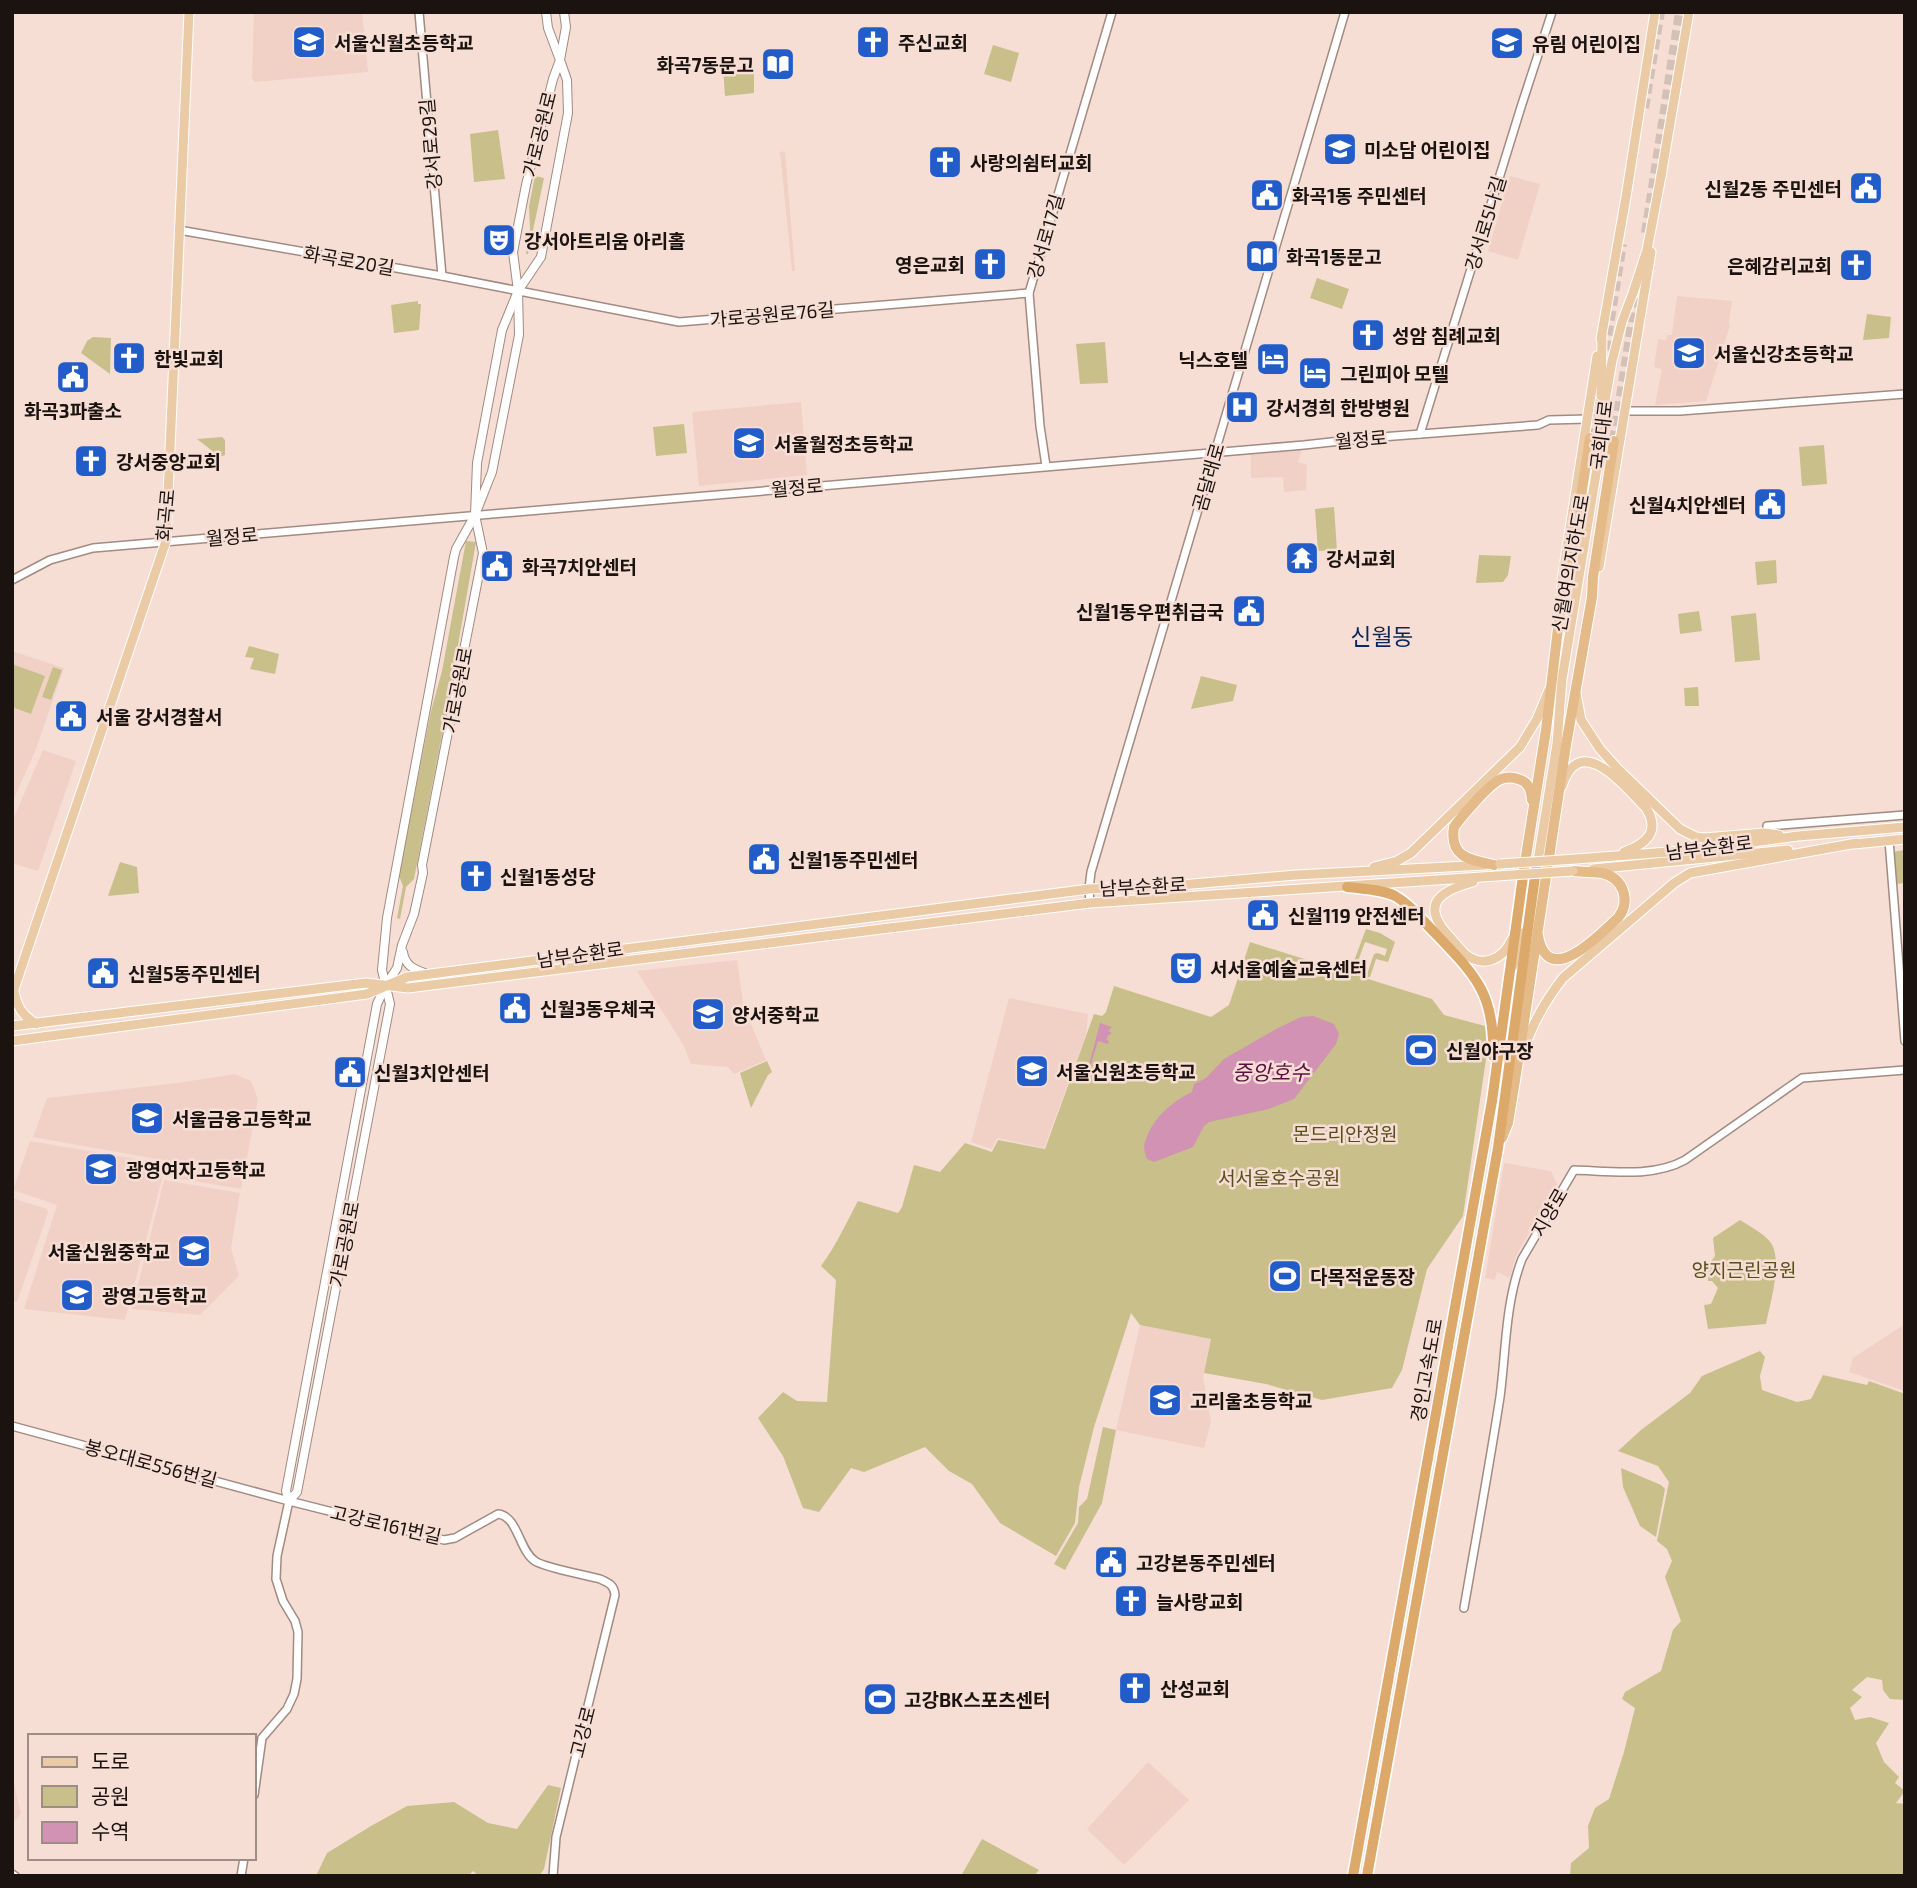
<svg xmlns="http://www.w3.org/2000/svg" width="1917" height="1888" font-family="'Exo 2','Noto Sans KR',sans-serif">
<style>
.built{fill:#f1d1c5}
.green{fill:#c9bf8a}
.water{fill:#d192b4}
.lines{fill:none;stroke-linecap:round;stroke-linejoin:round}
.trunk-tunnel{stroke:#d5c0b7;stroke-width:10;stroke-dasharray:10 5;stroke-linecap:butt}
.tertiary-casing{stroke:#a18b82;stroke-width:10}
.secondary-casing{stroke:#a18b82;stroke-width:10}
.primary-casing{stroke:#fff;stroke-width:11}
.trunk-casing{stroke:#fff;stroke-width:12}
.motorway-casing{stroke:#fff;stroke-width:13}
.tertiary{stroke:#fff;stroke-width:7}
.secondary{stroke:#fff;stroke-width:8}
.primary{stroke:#ebcba6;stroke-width:9}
.trunk{stroke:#e4ba88;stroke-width:10}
.motorway{stroke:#dda96a;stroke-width:10}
.primary-bridge-casing{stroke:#fff;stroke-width:11;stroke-linecap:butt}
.primary-bridge{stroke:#ebcba6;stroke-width:9}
.labels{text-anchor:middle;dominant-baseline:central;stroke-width:5;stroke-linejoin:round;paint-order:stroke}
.poi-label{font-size:19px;font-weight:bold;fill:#1b1310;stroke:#f6ded5;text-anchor:start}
.street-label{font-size:19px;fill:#1b1310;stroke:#f6ded5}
.park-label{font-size:19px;fill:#574e1b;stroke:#f6ded5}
.water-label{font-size:21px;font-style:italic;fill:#5a1040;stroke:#f6ded5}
.quarter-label{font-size:23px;fill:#0a275b;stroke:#f6ded5}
</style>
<rect width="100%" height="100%" fill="#f6ded5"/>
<g class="built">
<path d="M254,12H362L368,72L255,82L252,78Z"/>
<path d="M785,151L795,271H792L780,152Z"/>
<path d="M1510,176L1540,184L1518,260L1488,251Z"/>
<path d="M1677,296L1732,301L1729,321L1730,326L1706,401L1655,405L1662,369L1654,367L1658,339L1666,340L1667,335H1672Z"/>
<path d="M801,402L807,475L699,486L692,412Z"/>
<path d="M1302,450L1298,462L1307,465L1306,490L1284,492L1283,477L1251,478V454Z"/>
<path d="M12,651L64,668L36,749L12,803Z"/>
<path d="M43,750L76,761L38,871L12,863V822Z"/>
<path d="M737,960L745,1016L748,1017L766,1060L734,1074L728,1067L691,1064L684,1046L637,971Z"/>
<path d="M1009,998L1088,1014L1086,1035L1044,1148L997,1138L992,1149L971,1142Z"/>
<path d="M235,1074L251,1081L258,1099L241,1189L169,1177L173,1162L33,1137L47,1098L177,1083Z"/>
<path d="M30,1141L166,1164L125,1320L24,1309L57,1205L13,1190Z"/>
<path d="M1504,1163L1551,1171L1557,1184L1516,1256L1510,1278L1497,1272L1495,1280L1485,1278Z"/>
<path d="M164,1180L240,1193L231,1248L239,1276L200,1315L132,1309Z"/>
<path d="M12,1198L47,1209L48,1213L17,1302L12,1301Z"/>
<path d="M1905,1324V1391L1849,1372L1853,1358Z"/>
<path d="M1140,1325L1211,1339L1203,1377L1211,1422L1204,1448L1116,1430Z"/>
<path d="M1148,1762L1189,1800L1124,1865L1087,1829Z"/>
<path d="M12,1775L21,1814L12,1824Z"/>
</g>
<g class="green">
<path d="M993,45L1019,53L1011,82L984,74Z"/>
<path d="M754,66V93L725,96L723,68Z"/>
<path d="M498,130L505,179L474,182L470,134Z"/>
<path d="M535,176L544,178L528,254H526L530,229L529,206Z"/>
<path d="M1317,278L1349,289L1342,309L1310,298Z"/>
<path d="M418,301V304H421L419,330L394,333L391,305Z"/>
<path d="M1867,314L1891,317L1889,338L1863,340Z"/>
<path d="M93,337L111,338L110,374L81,353L87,341Z"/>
<path d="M1105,342L1108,383L1080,384L1076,344Z"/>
<path d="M684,424L687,453L656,456L653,427Z"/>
<path d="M222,437L225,440V455L220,457L197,439Z"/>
<path d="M1824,445L1827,484L1802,486L1799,447Z"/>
<path d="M1334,507L1337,550L1318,551L1315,509Z"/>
<path d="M466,541L476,542L446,714L414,879L406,887L400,919L397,918L403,886L399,876L431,711L442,671Z"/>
<path d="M1479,555L1511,556L1508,575L1503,582L1476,583Z"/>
<path d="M1776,560L1777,583L1757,585L1755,562Z"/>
<path d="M1699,611L1702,631L1680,634L1678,614Z"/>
<path d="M1756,613L1760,660L1735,662L1731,616Z"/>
<path d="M249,646L279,654L275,674L250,669L254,658L245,657Z"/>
<path d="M12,664L45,676L31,714L12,707Z"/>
<path d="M53,667L62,670L51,700L42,697Z"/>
<path d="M1201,676L1237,685L1233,701L1191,709Z"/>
<path d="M1698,687L1699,706H1685L1684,688Z"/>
<path d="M1905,850V883L1895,884L1892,852Z"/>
<path d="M120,862L137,867L139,893L108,896Z"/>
<path d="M1366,929L1380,933L1395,942L1388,962L1376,959L1370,977H1366L1374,954L1378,953L1385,956L1387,949L1365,942L1354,972L1351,969Z"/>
<path d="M1250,942L1432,999L1444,1015L1485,1026L1487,1052L1463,1216L1427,1269L1402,1370L1392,1388L1322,1400L1266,1384L1204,1373L1211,1339L1140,1325L1131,1313L1094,1427L1079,1487L1075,1523L1056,1556L1000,1523L972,1484L949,1471L925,1447L864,1472L851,1468L819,1512L803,1508L783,1456L758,1418L783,1392L797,1401L827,1402L836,1280L821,1266C836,1246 846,1223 858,1201L898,1213L902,1207L914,1165L940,1172L965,1143L992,1152L998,1140L1045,1149L1094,1014L1102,1016L1106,1012L1114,986L1211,1017L1229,1005Z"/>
<path d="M767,1061L772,1072L768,1075L751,1108L740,1073Z"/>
<path d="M1740,1220C1749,1226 1765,1234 1771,1243C1783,1262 1770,1303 1766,1324L1708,1329L1704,1305L1711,1304L1718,1288L1712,1281H1708L1709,1264L1715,1256L1713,1238Z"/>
<path d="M1760,1351L1765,1357L1760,1376L1762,1390L1797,1402L1811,1399L1823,1375L1867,1385L1869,1381L1905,1394V1700L1890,1699L1883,1690L1882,1680L1867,1677L1852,1690L1862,1697L1850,1708L1855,1720L1870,1717L1889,1723L1876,1743L1884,1762L1899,1777L1895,1783L1905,1791L1896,1803L1905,1804V1876H1570L1571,1863L1589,1848L1588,1826L1595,1808L1609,1799L1624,1752L1635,1708L1622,1699L1625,1692L1661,1671L1673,1630L1681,1621L1665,1577L1672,1561L1667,1549L1657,1541L1669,1482L1658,1466L1618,1451L1641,1430L1690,1393L1702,1376Z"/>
<path d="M1103,1427L1116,1430L1102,1503L1065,1570L1054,1564L1078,1523L1079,1507L1087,1499Z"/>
<path d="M1621,1468L1661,1485L1665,1489L1656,1537L1640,1526L1623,1487Z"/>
<path d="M548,1785L561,1788L544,1869L539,1876H479L473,1871L468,1876H316L327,1853L371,1826L407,1806L454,1802L488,1823L517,1829Z"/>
<path d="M982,1839L1039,1870L1034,1876H961Z"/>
</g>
<g class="water">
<path d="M1313,1016L1334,1024L1339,1034L1336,1044L1294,1099L1269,1109L1209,1122L1204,1126L1193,1147L1154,1162L1147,1159C1145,1154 1143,1147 1145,1142C1152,1119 1171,1102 1192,1092L1194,1084L1206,1078L1224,1059L1276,1029L1301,1017Z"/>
<path d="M1100,1023L1112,1027L1108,1031L1111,1032L1110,1035L1107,1036L1109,1038H1107L1106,1039L1109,1041L1108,1044L1098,1041L1087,1077L1089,1079L1087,1083L1082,1081L1084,1076H1086Z"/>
</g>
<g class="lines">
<g class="trunk-tunnel">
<path d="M1644,108L1660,12"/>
<path d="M1646,233L1680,12"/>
<path d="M1605,350L1622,244"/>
<path d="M1590,438L1599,386"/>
<path d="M1614,441L1638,286"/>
</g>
<g class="tertiary-casing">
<g id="tertiary">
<path d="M419,12L442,276"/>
<path d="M179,230L442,276L679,322L1029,293"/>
<path d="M1625,411H1680L1905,394"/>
<path d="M1420,434L1521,107L1552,12"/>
<path d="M1046,466L1040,426L1029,293L1112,12"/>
<path d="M12,580L50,560L93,548L1304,445L1368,438L1538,425L1549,420L1587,419"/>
<path d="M1767,834V826L1905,815"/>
<path d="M1889,840L1905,1041"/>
<path d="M1090,903L1089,889L1091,872L1345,12"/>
<path d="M12,1426L289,1501L444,1540L455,1538L498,1514C518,1516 519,1551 535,1561C545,1568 586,1575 600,1579C609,1583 614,1585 615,1595L556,1837L553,1876"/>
<path d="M1464,1608C1476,1538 1489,1468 1500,1397C1506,1352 1505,1303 1522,1259L1574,1170C1609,1171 1653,1178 1685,1160L1802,1078L1905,1070"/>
<path d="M254,1795L262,1738L287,1709L294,1694L297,1679L298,1632L295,1621L283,1601L276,1579L277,1556L289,1501"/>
<path d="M12,1874L15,1876"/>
<path d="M241,1876L244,1858"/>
</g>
</g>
<g class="secondary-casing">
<g id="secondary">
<path d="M403,952C405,966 414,969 427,974"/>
<path d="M289,1501L286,1491L377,1004L386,985L397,968L402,945L414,914L423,873L422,865L483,553L475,515L492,472L519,335L518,291L541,257L568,113L567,80L560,60L566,27L564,12"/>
<path d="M289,1501L297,1492L390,1004L382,970L387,918L454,557L456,549L475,515L477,463L502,330L518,291L513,252L526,185L553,79L560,60L548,28L546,12"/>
</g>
</g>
<g class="primary-casing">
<g id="primary">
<path d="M1661,176L1689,12"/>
<path d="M1601,339L1626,197L1655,12"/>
<path d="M1601,396L1602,335"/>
<path d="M1599,567L1651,252"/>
<path d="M1561,598L1562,580L1597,356"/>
<path d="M1576,693L1581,720L1600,749L1618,769L1680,829L1696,837L1704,838L1764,833L1779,835"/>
<path d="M1562,786C1580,729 1626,788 1646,808C1661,832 1646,844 1624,852"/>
<path d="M1854,844L1905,839"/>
<path d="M1576,859L1694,850L1798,836L1905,827"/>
<path d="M1374,867L1397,861L1411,853L1520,747L1537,719L1549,690"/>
<path d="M1537,867L1557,744L1562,679L1598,462L1603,412L1612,361L1622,322L1633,293L1647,250L1662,171"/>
<path d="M1593,869L1788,850"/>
<path d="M1473,882C1439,891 1420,905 1449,936C1454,942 1459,948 1464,953C1482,969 1503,960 1512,939"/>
<path d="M1513,966L1519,952L1522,933"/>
<path d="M14,991C17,1007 22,1015 36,1024"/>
<path d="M12,995L166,541L189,12"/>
<path d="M12,1026L366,983L408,988L1090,903L1497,876"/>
<path d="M12,1041L367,994L407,977L1089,889L1181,885L1296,875L1485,865"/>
<path d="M1523,1052C1532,1024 1545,1001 1563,978L1674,883L1690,873L1857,843"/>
</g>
</g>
<g class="trunk-casing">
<g id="trunk">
<path d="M1494,865C1471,860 1449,858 1454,827C1462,816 1489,784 1501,779C1507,777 1512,777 1518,779C1529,782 1531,790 1532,800"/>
<path d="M1524,869L1546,730L1561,603L1568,581L1590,438"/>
<path d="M1538,936C1539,941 1541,948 1544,952C1561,977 1604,930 1618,918C1631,901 1624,878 1602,873C1593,872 1583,872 1573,871"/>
<path d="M1502,1138L1508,1123L1516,1074L1566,745L1592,597L1593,577L1614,441"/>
</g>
</g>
<g class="motorway-casing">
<g id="motorway">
<path d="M1347,887C1363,889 1381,889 1395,896C1411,905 1423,921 1435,933C1476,976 1495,994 1493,1056"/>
<path d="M1353,1876L1492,1101L1524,869"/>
<path d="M1367,1876L1498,1148L1536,869"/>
</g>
</g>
<use href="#tertiary" class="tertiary"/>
<use href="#secondary" class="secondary"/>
<use href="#primary" class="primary"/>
<use href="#trunk" class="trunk"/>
<use href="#motorway" class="motorway"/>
<g class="primary-bridge-casing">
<g id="primary-bridge">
<path d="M1500,864L1576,859"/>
<path d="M1497,876L1573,871"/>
</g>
</g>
<use href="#primary-bridge" class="primary-bridge"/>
</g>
<defs>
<g id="school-square" transform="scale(1.75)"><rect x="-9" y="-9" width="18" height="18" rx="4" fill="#225cc9" stroke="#f6ded5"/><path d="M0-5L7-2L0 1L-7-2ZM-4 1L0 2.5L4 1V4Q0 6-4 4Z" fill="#fff"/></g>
<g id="church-square" transform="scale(1.75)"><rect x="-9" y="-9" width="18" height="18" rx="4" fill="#225cc9" stroke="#f6ded5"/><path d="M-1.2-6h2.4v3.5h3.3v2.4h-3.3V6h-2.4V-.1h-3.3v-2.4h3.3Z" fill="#fff"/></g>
<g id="library-square" transform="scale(1.75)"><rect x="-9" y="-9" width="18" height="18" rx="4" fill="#225cc9" stroke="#f6ded5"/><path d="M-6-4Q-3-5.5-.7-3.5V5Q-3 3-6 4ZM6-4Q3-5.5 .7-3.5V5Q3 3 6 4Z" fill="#fff"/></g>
<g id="civic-square" transform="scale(1.75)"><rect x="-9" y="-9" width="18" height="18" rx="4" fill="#225cc9" stroke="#f6ded5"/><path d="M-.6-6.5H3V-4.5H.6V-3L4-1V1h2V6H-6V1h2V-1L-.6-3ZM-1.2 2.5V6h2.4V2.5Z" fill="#fff"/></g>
<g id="theatre-square" transform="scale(1.75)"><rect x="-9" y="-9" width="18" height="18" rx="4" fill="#225cc9" stroke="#f6ded5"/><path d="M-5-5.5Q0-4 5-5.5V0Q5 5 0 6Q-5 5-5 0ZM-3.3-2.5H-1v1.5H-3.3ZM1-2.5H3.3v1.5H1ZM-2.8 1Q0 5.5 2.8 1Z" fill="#fff"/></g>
<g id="hotel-square" transform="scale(1.75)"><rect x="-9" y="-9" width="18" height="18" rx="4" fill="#225cc9" stroke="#f6ded5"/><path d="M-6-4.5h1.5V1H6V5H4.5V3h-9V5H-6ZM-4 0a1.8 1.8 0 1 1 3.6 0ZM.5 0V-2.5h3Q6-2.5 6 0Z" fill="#fff"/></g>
<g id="hospital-square" transform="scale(1.75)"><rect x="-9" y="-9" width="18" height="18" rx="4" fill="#225cc9" stroke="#f6ded5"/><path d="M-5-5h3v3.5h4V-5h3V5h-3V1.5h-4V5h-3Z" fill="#fff"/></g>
<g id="temple-square" transform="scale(1.75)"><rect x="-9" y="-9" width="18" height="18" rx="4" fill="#225cc9" stroke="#f6ded5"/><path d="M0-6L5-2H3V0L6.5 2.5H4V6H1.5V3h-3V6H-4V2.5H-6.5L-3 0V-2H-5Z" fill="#fff"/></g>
<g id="stadium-square" transform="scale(1.75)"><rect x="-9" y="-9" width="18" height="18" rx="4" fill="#225cc9" stroke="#f6ded5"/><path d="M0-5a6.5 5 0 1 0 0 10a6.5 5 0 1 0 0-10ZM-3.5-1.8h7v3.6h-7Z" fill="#fff"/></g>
</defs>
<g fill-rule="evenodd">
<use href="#school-square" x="309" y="42"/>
<use href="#church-square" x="873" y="42"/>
<use href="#school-square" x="1507" y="43"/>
<use href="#library-square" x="778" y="64"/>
<use href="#school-square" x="1340" y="149"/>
<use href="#church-square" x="945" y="162"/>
<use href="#civic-square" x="1866" y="188"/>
<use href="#civic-square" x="1267" y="195"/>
<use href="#theatre-square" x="499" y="240"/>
<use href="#library-square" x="1262" y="256"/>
<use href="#church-square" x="990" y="264"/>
<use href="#church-square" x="1856" y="265"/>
<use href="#church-square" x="1368" y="335"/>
<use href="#school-square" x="1689" y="353"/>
<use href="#church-square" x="129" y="358"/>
<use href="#hotel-square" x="1273" y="359"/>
<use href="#hotel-square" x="1315" y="373"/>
<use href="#civic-square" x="73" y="377"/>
<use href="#hospital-square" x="1242" y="407"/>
<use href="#school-square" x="749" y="443"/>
<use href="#church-square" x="91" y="461"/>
<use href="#civic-square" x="1770" y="504"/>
<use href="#temple-square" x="1302" y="558"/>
<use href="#civic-square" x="497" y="566"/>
<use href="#civic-square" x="1249" y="611"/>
<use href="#civic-square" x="71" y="716"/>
<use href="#civic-square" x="764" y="859"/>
<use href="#church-square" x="476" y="876"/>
<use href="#civic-square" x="1263" y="915"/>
<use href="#theatre-square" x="1186" y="968"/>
<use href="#civic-square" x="103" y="973"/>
<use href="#civic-square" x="515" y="1008"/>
<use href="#school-square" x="708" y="1014"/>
<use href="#stadium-square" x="1421" y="1050"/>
<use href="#school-square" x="1032" y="1071"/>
<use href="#civic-square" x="350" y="1072"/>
<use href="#school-square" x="147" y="1118"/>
<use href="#school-square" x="101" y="1169"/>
<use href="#school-square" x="194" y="1251"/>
<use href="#stadium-square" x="1285" y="1276"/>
<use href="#school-square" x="77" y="1295"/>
<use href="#school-square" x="1165" y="1400"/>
<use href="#civic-square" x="1111" y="1562"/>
<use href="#church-square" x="1131" y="1601"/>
<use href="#church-square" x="1135" y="1688"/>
<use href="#stadium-square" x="880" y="1699"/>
</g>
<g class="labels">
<g class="poi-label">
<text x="334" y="42">서울신월초등학교</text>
<text x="898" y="42">주신교회</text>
<text x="1532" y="43">유림 어린이집</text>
<text x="754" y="64" text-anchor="end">화곡7동문고</text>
<text x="1364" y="149">미소담 어린이집</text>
<text x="970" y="162">사랑의쉼터교회</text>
<text x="1842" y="188" text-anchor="end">신월2동 주민센터</text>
<text x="1292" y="195">화곡1동 주민센터</text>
<text x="524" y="240">강서아트리움 아리홀</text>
<text x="1286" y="256">화곡1동문고</text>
<text x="965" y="264" text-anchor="end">영은교회</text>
<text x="1832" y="265" text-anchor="end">은혜감리교회</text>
<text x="1392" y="335">성암 침례교회</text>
<text x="1714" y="353">서울신강초등학교</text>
<text x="154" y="358">한빛교회</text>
<text x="1248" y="359" text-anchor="end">닉스호텔</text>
<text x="1340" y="373">그린피아 모텔</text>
<text x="1266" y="407">강서경희 한방병원</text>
<text x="73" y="410" text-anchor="middle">화곡3파출소</text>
<text x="774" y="443">서울월정초등학교</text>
<text x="116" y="461">강서중앙교회</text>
<text x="1746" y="504" text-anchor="end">신월4치안센터</text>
<text x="1326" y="558">강서교회</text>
<text x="522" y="566">화곡7치안센터</text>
<text x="1224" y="611" text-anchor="end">신월1동우편취급국</text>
<text x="96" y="716">서울 강서경찰서</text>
<text x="788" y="859">신월1동주민센터</text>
<text x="500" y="876">신월1동성당</text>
<text x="1288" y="915">신월119 안전센터</text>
<text x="1210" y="968">서서울예술교육센터</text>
<text x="128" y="973">신월5동주민센터</text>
<text x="540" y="1008">신월3동우체국</text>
<text x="732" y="1014">양서중학교</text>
<text x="1446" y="1050">신월야구장</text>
<text x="1056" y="1071">서울신원초등학교</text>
<text x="374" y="1072">신월3치안센터</text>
<text x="172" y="1118">서울금융고등학교</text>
<text x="126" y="1169">광영여자고등학교</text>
<text x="170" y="1251" text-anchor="end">서울신원중학교</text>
<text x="1310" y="1276">다목적운동장</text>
<text x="102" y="1295">광영고등학교</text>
<text x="1190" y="1400">고리울초등학교</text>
<text x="1136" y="1562">고강본동주민센터</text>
<text x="1156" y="1601">늘사랑교회</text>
<text x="1160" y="1688">산성교회</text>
<text x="904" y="1699">고강BK스포츠센터</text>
</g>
<g class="street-label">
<text transform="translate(539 134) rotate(-76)">가로공원로</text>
<text transform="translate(430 144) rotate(-95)">강서로29길</text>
<text transform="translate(1485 223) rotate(-73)">강서로5나길</text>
<text transform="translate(1045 236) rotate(-74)">강서로17길</text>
<text transform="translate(349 260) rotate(10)">화곡로20길</text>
<text transform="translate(772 314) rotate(-5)">가로공원로76길</text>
<text transform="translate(1601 435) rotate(-83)">국회대로</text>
<text transform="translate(1361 439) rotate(-5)">월정로</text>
<text transform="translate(1208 477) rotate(-74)">곰달래로</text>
<text transform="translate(797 487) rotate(-5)">월정로</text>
<text transform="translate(165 515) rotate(-85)">화곡로</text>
<text transform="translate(232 536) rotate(-5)">월정로</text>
<text transform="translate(1570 563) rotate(-80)">신월여의지하도로</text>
<text transform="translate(457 690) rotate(-79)">가로공원로</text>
<text transform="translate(1709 847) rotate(-7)">남부순환로</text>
<text transform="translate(1143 886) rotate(-3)">남부순환로</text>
<text transform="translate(580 954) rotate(-8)">남부순환로</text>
<text transform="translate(1549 1212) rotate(-60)">지양로</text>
<text transform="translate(344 1244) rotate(-79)">가로공원로</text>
<text transform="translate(1426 1370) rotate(-80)">경인고속도로</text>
<text transform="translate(151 1463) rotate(15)">봉오대로556번길</text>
<text transform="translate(386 1524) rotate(13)">고강로161번길</text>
<text transform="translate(582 1732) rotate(-76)">고강로</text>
</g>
<g class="park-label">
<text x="1345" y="1133">몬드리안정원</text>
<text x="1279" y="1177">서서울호수공원</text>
<text x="1744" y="1269">양지근린공원</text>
</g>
<g class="water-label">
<text x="1271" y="1071">중앙호수</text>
</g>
<g class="quarter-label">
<text x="1382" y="636">신월동</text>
</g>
</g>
<rect width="1917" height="1888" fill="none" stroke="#1b1310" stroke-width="28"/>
<rect x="28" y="1734" width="228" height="126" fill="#f6ded5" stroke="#9e8d86" stroke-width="2"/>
<rect x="42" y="1757" width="35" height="10" fill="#ebcba6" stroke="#9e8d86" stroke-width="2"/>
<text x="91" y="1769" font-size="21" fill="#1b1310">도로</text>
<rect x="42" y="1786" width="35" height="21" fill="#c9bf8a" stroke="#9e8d86" stroke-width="2"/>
<text x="91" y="1804" font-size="21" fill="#1b1310">공원</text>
<rect x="42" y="1822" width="35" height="21" fill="#d192b4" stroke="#9e8d86" stroke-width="2"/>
<text x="91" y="1839" font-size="21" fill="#1b1310">수역</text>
</svg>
